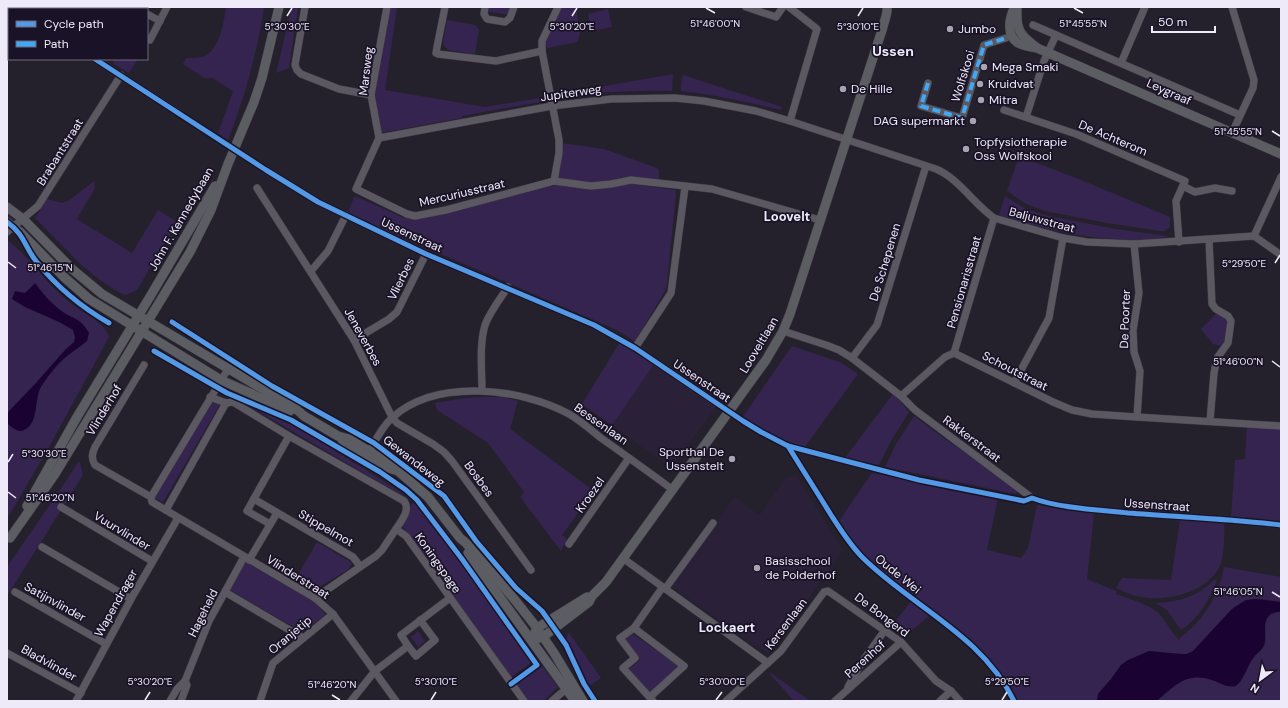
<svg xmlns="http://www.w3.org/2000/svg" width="1288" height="708" font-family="'DM Sans',sans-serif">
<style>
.built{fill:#2a2139}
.green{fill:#35244f}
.water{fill:#1a0333}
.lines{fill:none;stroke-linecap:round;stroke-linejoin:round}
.street-casing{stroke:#3f3b45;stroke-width:8}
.secondary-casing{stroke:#3f3b45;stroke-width:10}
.street{stroke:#5b5862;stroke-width:7}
.secondary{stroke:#5c5c63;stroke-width:9}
.quiet{stroke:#3fa9f5;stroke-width:4;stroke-dasharray:8 4;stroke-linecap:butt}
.cycleway-casing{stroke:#1a1327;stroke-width:8}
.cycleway{stroke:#5399e6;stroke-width:5}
.ticks{fill:none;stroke:#efeaf9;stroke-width:1.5}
.poi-dot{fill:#a8a4b1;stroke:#1a1327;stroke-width:1.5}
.labels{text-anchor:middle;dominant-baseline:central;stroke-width:3.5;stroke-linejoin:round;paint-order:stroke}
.poi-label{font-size:12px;fill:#efeaf9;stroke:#1a1327;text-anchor:start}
.street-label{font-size:12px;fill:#efeaf9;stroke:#1a1327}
.neighbourhood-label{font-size:13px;font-weight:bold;fill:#efeaf9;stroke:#1a1327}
.quarter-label{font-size:14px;font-weight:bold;fill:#efeaf9;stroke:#1a1327}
.ticks-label{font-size:10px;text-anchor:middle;fill:#efeaf9;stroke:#1a1327;stroke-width:3.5;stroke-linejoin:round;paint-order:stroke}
</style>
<rect width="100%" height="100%" fill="#25212c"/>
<g class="built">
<path d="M638,353L716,407L671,467L582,404Z"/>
<path d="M796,475L843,551L768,654L671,586L734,497L760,515L786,477Z"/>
</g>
<g class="green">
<path d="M226,7H264C257,53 245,97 228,140L218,133L233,91L213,78H204L183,64L186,58C191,58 200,58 205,56C220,48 224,22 226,7Z"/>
<path d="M292,7H298L289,68L276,73Z"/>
<path d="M389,7H397L385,90L485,107L545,97V101L462,116V118L380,133L374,105L376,85L382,58Z"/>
<path d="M488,7H513L509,15L487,11Z"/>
<path d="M560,7H576L580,34L577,42L548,48L544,46Z"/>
<path d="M608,9L612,27L591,31L588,14Z"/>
<path d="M447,20L475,25L479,29L475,54L448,50L443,44Z"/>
<path d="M114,59H138L129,73L114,64Z"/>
<path d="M673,74L672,91C634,90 597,92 560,97L559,94Z"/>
<path d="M683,75L782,107L781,110C748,102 715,95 681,91V84Z"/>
<path d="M562,143L604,149L657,168L659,170V179L623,177L606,181L589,183L559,179L557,177Z"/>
<path d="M1019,156L1086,182L1170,217V227L1165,231H1160L1107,223L1045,211L1026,204L1007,191Z"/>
<path d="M94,181L95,188L77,219L132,253L158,210L177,222L137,290L126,295L122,294L101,281L79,263L35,218L47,199L62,203L70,200Z"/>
<path d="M633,184L675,190L676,193L667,284L665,291L636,340L634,341L617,330L381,228L350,213L349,210L354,197H357L402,217L415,220L544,187L557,185L592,190L617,185Z"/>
<path d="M1005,196L1026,209L1048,216L1116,229L1167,236V237C1156,238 1146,240 1136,240C1089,240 1043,229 999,215Z"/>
<path d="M7,240C32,259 48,287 73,305C86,315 104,322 109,337L49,447L7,519Z"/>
<path d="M1217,313L1225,317L1228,321L1226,341L1222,346L1213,344L1201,329Z"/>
<path d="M620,342L654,364L612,425L582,404Z"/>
<path d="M792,346L842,363L858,374L804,448C782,440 762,430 742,418Z"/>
<path d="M893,394C900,399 903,406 909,412L891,441L879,465L845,458Z"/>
<path d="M484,397H502L518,401L510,429L594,491L562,535L567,539L561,551L520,497L524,492L488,443L437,410L435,403L465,398Z"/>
<path d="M210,402L220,404L163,502L155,498Z"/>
<path d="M246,404L298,428L393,487L417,505L474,580L532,662L510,678L403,527L402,522L413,502Z"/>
<path d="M914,416L946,440L979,460L1018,491L1016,494L885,467L896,444Z"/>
<path d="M1247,426L1269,429H1280L1281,430V522L1231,517L1235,460L1245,459Z"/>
<path d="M78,462L80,463L83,475L7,596V567L64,484Z"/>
<path d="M872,473L998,498L987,550L1021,558L1028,548L1037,505L1094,513L1087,579L1116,591V594C1132,600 1151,604 1162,617C1168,625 1172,633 1179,640C1183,634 1190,630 1195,625C1210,609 1220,589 1224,567L1281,577V602C1260,599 1250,595 1232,609L1193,651L1187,654L1128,660L1121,665L1111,679L1098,694L1097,701H1016L1007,684L998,670L976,647L856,552L839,528L838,522L841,518Z"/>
<path d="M1180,520L1224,523C1225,532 1224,560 1219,568C1206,591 1173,600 1148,598C1137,597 1126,593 1116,588L1122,578L1171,580Z"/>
<path d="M317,542L352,563L349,569L313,591L295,580Z"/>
<path d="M244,561L313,601L326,615L302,632L230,590L229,589Z"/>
<path d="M1214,580H1217C1210,599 1198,619 1181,630L1167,610L1155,603C1177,602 1198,597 1214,580Z"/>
<path d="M912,600L930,615L904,637L891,627Z"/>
<path d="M1278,612H1281V701H1157C1172,687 1188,671 1211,679C1216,681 1223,686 1228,686C1232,687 1237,684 1240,683C1244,674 1248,665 1253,658C1256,653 1262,651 1264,646C1270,633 1256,618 1278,612Z"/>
<path d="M418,631L425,641L418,647L411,637Z"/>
<path d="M569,633L601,678L589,686L579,668L566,638Z"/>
<path d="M633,634L681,668L650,695L628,670L640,660L625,639Z"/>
<path d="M542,666L558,687L543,701H527L515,685Z"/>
<path d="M771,673L810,701H794L770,674Z"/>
</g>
<g class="water">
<path d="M35,283C43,294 52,304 63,312C76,320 81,319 89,333L87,341C80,347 73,351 67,356C57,364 48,376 41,387C34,399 39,421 26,429C19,434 12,428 7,423V415L9,411L35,384L65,350L74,342L75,337L73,330L59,322L25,307L12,299L15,291L25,293Z"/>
<path d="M1256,599L1281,602V612C1258,610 1268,636 1264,645C1262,650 1257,653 1254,657C1247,666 1245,678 1236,686C1229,688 1222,684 1215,681C1188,671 1176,684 1157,701H1097L1098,694L1111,679L1121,665L1128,660L1149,651L1181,654H1187L1193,651L1232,609L1246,600Z"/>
</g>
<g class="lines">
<g class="street-casing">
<g id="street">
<path d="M12,7L16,9"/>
<path d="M134,7L138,9"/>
<path d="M305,7L295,65L297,70L301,74L339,89L371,95"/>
<path d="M445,7L437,47L436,53L438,54L496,61L542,51"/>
<path d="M485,7L484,14L487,19L505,22L510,18L514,7"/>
<path d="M746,7L776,17L783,7"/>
<path d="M789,7L817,29L790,121"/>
<path d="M1232,7L1254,80L1253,88L1232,133"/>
<path d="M147,14L160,21"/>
<path d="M1033,25L1240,115"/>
<path d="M150,40L167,7"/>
<path d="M95,59L180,114"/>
<path d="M1121,63L1145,7"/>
<path d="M928,83L921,106L962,118L984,45L1006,38"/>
<path d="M1004,110L1076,134L1185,181L1176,201L1179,242"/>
<path d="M1026,117L1044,61L1056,35"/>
<path d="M379,138L552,106L611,99L675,98L704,101L756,111L790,121L936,169C958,178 974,204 994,218L1063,238L1087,242L1134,244L1254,236L1281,255"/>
<path d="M379,138L356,189L407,214L415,216L446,210L554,181L591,186L611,184L631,180L712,189L820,220"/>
<path d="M379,138L371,95L387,7"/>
<path d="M266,170L318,202L426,254L594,325L635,348L716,403"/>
<path d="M554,181L559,153V140L542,51V41L558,7"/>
<path d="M1183,186L1195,192L1215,188L1232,191"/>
<path d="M257,188L354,340L392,417L397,423L433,444L444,452L452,461L531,570"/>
<path d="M7,232L38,206L121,75"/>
<path d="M1254,236L1281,177"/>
<path d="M1209,240L1212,304L1216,309L1228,316L1231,321L1228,343L1217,358L1214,373L1210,421"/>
<path d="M1134,244L1139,293L1133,330L1134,352L1140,371L1137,417"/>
<path d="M311,271L328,251L346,215"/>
<path d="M783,331L826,345L839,350L852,358L901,396L915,410L1032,498C1058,508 1100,510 1128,513C1179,517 1230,519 1281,525"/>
<path d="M354,340L389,319L397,312L426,254"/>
<path d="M635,348L671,293L685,187"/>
<path d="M954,353L994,218"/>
<path d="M852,358L877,325L926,166"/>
<path d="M144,365L95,447C92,454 91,458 95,465L151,497L152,502L315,598L333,614L396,701"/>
<path d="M1014,383L1049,318L1063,238"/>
<path d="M482,391C482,370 479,346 485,325C490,312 500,299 508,287"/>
<path d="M901,396L945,357L954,353L1053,402L1072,410L1092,414L1137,417L1281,426"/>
<path d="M210,397L226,403L233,402L289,436L404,501C411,510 401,521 396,529L406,536L524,701"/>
<path d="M367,455C375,442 382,426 393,417C437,378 522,388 569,414C581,421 591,430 601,438C625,455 649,472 673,490"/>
<path d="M151,497L228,369"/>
<path d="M254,499L353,557L360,566"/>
<path d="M61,507L152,561"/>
<path d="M166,510L226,403"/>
<path d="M270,524L247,511L289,436"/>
<path d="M569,544L629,458"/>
<path d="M42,547L131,599"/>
<path d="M624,559L768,663"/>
<path d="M249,560L277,513"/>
<path d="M665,589L713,523"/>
<path d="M15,592L106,644"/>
<path d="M225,592L303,638"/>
<path d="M315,598L376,556L382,550L396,529"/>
<path d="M634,628L684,666L650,697"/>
<path d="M408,646L416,656L435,640L420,620"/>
<path d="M7,653L81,693"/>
<path d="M185,681L209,621L244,557"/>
<path d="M848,687L862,662L885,630"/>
<path d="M76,701L131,599L178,518"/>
<path d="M170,701L177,689L185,681L187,685L181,701"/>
<path d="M260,701L273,663L333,614"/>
<path d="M351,701L375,671L408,646L401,635L450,598"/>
<path d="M552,701L566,689L570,690"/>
<path d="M653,701L623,668L635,658L620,638L634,628L662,588"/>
<path d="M726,701L781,651L824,592L828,591L901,642L936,681L951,691L960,701"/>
<path d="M835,701L901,642"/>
<path d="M940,701L951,691"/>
</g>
</g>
<g class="secondary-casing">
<g id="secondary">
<path d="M1015,7C1009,18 1006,35 1018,43C1023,46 1030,47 1037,48L1281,154"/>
<path d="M1017,9C1016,30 1020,35 1036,47"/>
<path d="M7,207L23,219L72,269L102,294L295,408L304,416L338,436L349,439L389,463L428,497L460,538L466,543L515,600L537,628L554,653L583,701"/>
<path d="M7,222L20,232L65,278L89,299L221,380L290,411"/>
<path d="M342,440L347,444L385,467L395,470"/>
<path d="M27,506L77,417L151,295L215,186"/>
<path d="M10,538L55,474L190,252L211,210L228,164L254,102L262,78L279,7"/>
<path d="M468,553L575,701"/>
<path d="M535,632L537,628L587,597"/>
<path d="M532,640L543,637L589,602L592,596L606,582L766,360L783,331L790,314L883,27C884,21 888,14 887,7"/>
</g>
</g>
<use href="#street" class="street"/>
<use href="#secondary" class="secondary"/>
<path class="quiet" d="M928,83L921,106L962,118L984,45L1006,38"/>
<g class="cycleway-casing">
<g id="cycleway">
<path d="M95,59L266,170L318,202L426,254L594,325L635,348L743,421L761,432L788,446L919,480L1024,501L1032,498C1058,508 1100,510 1128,513C1179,517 1230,519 1281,525"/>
<path d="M7,222C25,235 24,246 36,261C56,286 81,307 109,323"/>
<path d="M172,322L272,386L374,443L444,496L476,541L516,588L542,611L566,645L584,684L595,701"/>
<path d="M154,351L227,393L291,420L380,472L406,490L417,500L462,559L537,665L511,684"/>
<path d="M788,446C802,469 817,492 831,515C840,529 850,545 862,557C911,606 982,635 1014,701"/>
</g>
</g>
<use href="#cycleway" class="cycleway"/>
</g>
<path class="ticks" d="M706,8L715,13M1074,8L1083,13M287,16L292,8M572,16L577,8M858,16L863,8M1272,131L1280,136M8,262L16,268M1275,263L1280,255M1272,361L1280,367M8,462L13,454M8,492L16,498M1272,592L1280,597M332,695L340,700M145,700L150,692M431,700L436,692M716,700L722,692M1002,700L1007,692"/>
<g class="poi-dot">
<circle cx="950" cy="29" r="4"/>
<circle cx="984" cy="67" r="4"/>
<circle cx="980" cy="84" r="4"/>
<circle cx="843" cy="89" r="4"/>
<circle cx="981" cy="100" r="4"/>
<circle cx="973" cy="121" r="4"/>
<circle cx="966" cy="149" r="4"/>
<circle cx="732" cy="459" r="4"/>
<circle cx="757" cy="568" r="4"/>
</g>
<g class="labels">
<g class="poi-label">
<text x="958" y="29">Jumbo</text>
<text x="992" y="67">Mega Smaki</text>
<text x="988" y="84">Kruidvat</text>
<text x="851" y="89">De Hille</text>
<text x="989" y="100">Mitra</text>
<text x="965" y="121" text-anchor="end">DAG supermarkt</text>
<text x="974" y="142">Topfysiotherapie<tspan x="974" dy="14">Oss Wolfskooi</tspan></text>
<text x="724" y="452" text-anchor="end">Sporthal De<tspan x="724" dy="14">Ussenstelt</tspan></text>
<text x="765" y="561">Basisschool<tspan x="765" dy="14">de Polderhof</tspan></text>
</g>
<g class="street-label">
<text transform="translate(366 71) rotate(-83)">Marsweg</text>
<text transform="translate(963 76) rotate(-73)">Wolfskooi</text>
<text transform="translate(1169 92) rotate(24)">Leygraaf</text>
<text transform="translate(571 93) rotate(-8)">Jupiterweg</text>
<text transform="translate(1113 138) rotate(23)">De Achterom</text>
<text transform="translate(60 152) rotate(-58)">Brabantstraat</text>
<text transform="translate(462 193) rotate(-13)">Mercuriusstraat</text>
<text transform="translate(181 219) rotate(-60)">John F. Kennedybaan</text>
<text transform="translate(1042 220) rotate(15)">Baljuwstraat</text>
<text transform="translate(412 235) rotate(25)">Ussenstraat</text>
<text transform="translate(885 262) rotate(-73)">De Schepenen</text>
<text transform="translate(401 279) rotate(-64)">Vlierbes</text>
<text transform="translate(964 282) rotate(-74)">Pensionarisstraat</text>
<text transform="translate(1125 319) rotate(-88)">De Poorter</text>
<text transform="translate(363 337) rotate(61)">Jeneverbes</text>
<text transform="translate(759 345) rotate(-59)">Looveltlaan</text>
<text transform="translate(1015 371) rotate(27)">Schoutstraat</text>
<text transform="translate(702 381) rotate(34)">Ussenstraat</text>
<text transform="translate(104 410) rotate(-59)">Vlinderhof</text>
<text transform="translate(601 424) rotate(35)">Bessenlaan</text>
<text transform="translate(972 439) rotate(37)">Rakkerstraat</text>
<text transform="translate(414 461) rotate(38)">Gewandeweg</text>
<text transform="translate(479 479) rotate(54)">Bosbes</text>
<text transform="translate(590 495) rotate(-55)">Kroezel</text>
<text transform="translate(1157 505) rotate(4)">Ussenstraat</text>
<text transform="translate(326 528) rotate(30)">Stippelmot</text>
<text transform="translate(122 531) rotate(31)">Vuurvlinder</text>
<text transform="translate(438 563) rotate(55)">Koningspage</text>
<text transform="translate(898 574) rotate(39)">Oude Wei</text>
<text transform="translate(298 577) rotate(32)">Vlinderstraat</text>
<text transform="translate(55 602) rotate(29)">Satijnvlinder</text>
<text transform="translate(116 603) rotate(-61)">Wapendrager</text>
<text transform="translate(203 613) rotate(-64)">Hageheld</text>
<text transform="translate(882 615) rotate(37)">De Bongerd</text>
<text transform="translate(786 624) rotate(-53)">Kersenlaan</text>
<text transform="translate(290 635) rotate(-40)">Oranjetip</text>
<text transform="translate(865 659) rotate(-42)">Perenhof</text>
<text transform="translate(49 663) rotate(29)">Bladvlinder</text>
</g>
<g class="neighbourhood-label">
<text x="787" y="216">Loovelt</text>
<text x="727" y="627">Lockaert</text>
</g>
<g class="quarter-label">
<text x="893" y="51">Ussen</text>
</g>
</g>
<g class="ticks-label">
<text x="715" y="27">51°46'00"N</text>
<text x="1083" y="27">51°45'55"N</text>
<text x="287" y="30">5°30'30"E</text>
<text x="572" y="30">5°30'20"E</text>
<text x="858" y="30">5°30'10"E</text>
<text x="1238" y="135">51°45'55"N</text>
<text x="1244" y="267">5°29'50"E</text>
<text x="50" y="271">51°46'15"N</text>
<text x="1238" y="365">51°46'00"N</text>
<text x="44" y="457">5°30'30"E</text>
<text x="50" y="501">51°46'20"N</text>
<text x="1238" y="595">51°46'05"N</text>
<text x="150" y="685">5°30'20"E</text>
<text x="436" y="685">5°30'10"E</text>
<text x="722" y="685">5°30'00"E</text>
<text x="1007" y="685">5°29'50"E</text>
<text x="332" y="688">51°46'20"N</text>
</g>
<rect width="1288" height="708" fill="none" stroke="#efeaf9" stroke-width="16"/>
<rect x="8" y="8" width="140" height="52" fill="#1a1327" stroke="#6f697b"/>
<rect x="16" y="21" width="20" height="6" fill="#5399e6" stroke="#6f697b"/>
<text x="44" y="28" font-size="12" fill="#efeaf9">Cycle path</text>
<rect x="16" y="41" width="20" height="6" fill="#3fa9f5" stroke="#6f697b"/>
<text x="44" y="48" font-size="12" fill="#efeaf9">Path</text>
<g transform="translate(1260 680) rotate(212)" stroke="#1a1327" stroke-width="3" paint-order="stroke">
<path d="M0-3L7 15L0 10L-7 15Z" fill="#efeaf9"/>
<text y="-6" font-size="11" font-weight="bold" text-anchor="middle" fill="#efeaf9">N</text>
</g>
<path d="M1152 26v6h63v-6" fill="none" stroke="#efeaf9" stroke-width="2"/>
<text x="1158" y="26" font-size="12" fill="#efeaf9" stroke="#1a1327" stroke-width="3" paint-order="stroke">50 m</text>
</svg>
